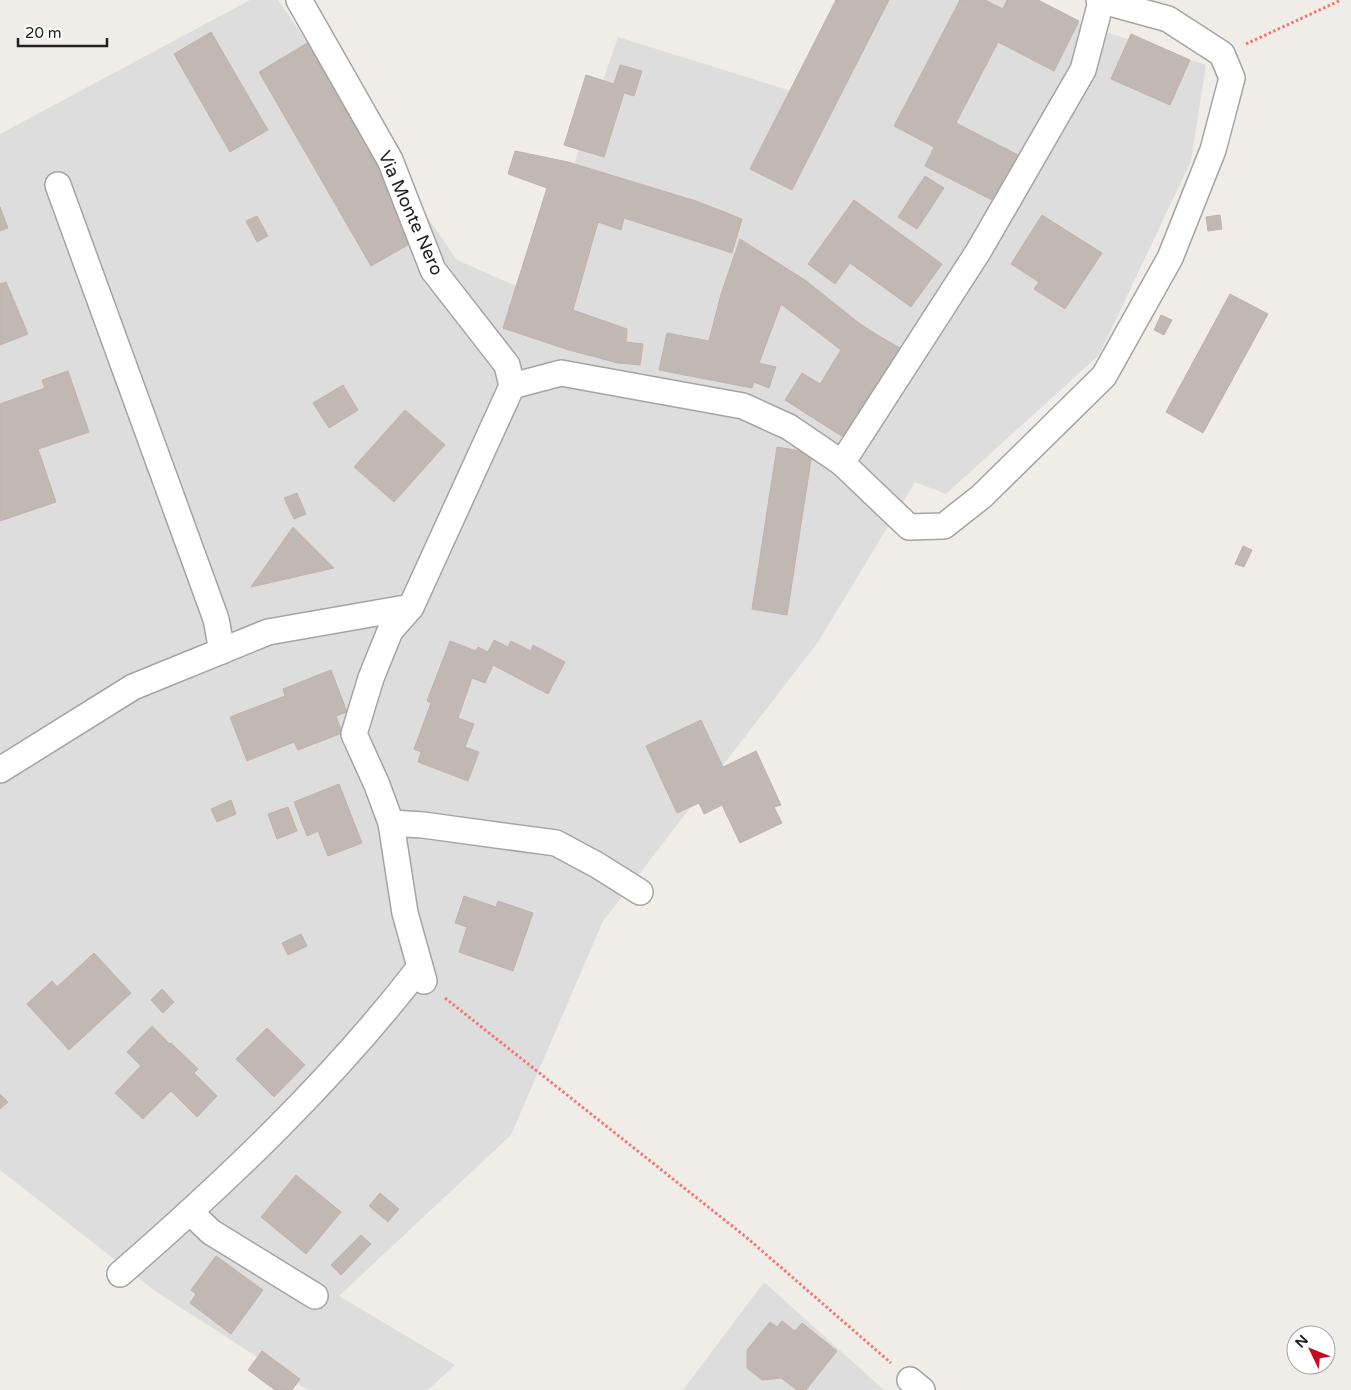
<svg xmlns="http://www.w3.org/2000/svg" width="1351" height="1390" font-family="'Varela Round',sans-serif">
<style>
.residential{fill:#deddde}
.building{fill:#c1b8b4;stroke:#c1b2aa}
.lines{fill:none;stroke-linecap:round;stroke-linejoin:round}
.street-casing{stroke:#a4a4a4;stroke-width:28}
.path{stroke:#f37776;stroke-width:3;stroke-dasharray:2.5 2.5;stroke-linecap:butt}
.street{stroke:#fff;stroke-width:25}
.labels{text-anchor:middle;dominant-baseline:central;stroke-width:4;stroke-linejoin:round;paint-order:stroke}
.street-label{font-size:18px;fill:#202020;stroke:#fff}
</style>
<rect width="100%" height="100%" fill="#f0ede8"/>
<g class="residential">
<path d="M250,0H278L457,260L530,292L618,37L804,95L856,0H1009L1206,65L1191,161L1099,355L946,494L915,482L818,642L603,921L511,1135L339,1296L455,1365L428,1390H308L155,1291L0,1170V134Z"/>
<path d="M764,1282L884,1390H683Z"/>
</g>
<g class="building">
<path d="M836,0H889L792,190L750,169Z"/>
<path d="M960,0H985L1003,9L1007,0H1038L1079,21L1054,71L998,42L956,123L1026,159L1002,205L925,166L934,147L894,126Z"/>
<path d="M211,32L268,130L230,152L174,54Z"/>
<path d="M1131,34L1190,60L1170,105L1111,79Z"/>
<path d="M307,43L420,238L371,266L259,72Z"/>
<path d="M620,65L642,71L634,96L624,93L604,157L564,145L586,75L614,84Z"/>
<path d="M515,151L568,162L696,201L742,219L732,253L624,218L621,230L598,222L573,310L627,329L626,342L643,344L640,365L618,363L569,350L503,328L547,188L508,174Z"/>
<path d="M925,176L944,188L917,229L898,217Z"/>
<path d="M854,200L942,264L911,307L850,263L835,284L808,264Z"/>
<path d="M0,207L8,228L0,231Z"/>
<path d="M1042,215L1102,253L1065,309L1034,289L1039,282L1011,264Z"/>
<path d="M1220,215L1222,229L1208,231L1206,217Z"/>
<path d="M257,216L268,236L257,242L246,221Z"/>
<path d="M740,239L805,280L859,323L879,336L902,349L851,442L785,400L802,373L820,384L841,350L781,304L759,363L776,367L769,388L754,382L752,388L659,370L667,333L709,341L721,294Z"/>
<path d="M6,282L28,334L0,345V284Z"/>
<path d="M1230,294L1268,314L1203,433L1166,412Z"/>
<path d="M1161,315L1172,320L1164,335L1154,330Z"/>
<path d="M68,371L89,432L38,449L56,502L0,521V404L45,388L42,380Z"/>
<path d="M343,385L358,410L329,428L313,403Z"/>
<path d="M405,410L445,445L394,502L354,467Z"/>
<path d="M777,447L812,453L787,615L752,609Z"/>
<path d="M297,493L306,514L294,519L284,498Z"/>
<path d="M293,527L334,568L251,587Z"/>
<path d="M1243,546L1252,550L1244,567L1235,564Z"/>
<path d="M494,640L508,647L511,641L531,651L533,645L565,662L548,694L493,665L485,683L472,678L458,718L474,724L465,747L479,752L468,781L418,762L421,752L414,749L431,703L427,701L450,641L476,651L478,647L488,652Z"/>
<path d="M331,670L347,712L336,716L342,733L298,750L294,742L247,761L230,717L285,696L283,689Z"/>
<path d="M701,720L723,767L756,751L781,805L774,807L782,823L740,843L722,805L704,814L699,803L677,813L646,746Z"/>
<path d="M339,784L362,843L328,856L318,831L307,836L294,802Z"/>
<path d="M231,800L236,814L217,822L211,809Z"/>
<path d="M288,807L297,831L277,839L268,814Z"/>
<path d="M464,896L496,907L498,901L533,913L513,971L459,952L467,927L455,923Z"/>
<path d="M301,934L307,946L288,955L282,943Z"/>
<path d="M94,953L131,993L69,1050L27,1004L52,981L57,987Z"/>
<path d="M162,989L174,1002L163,1013L151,1000Z"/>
<path d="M152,1026L170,1044L171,1043L198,1069L194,1073L217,1096L197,1117L171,1091L143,1119L115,1093L141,1066L127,1052Z"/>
<path d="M267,1028L305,1065L274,1097L236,1059Z"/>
<path d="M0,1094L8,1102L0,1109Z"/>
<path d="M296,1175L341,1212L306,1254L261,1217Z"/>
<path d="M380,1193L399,1209L388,1222L369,1206Z"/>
<path d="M361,1235L371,1244L341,1275L331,1265Z"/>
<path d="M216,1256L263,1290L231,1334L190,1303L196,1294L191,1290Z"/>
<path d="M782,1321L795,1331L802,1323L837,1351L806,1390H797L781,1378L762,1380L747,1368V1350L770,1322L777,1327Z"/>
<path d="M262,1351L300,1379L292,1390H275L248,1370Z"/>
</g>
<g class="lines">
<g class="street-casing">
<g id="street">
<path d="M58,185L216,619L222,651"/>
<path d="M512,386L561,373L743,406L789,427L842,463L909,527L944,526L982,496L1104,376L1170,258L1213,150L1232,78L1222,54L1168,19L1099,0"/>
<path d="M842,463L978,252L1083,70L1101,2"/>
<path d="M0,770L133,687L268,632L411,607L512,386L507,365L433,270L390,160L299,0"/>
<path d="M391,823L377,785L354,734L371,678L390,631L411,607"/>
<path d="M424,981L405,913L391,823L423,825L556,843L597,865L640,892"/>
<path d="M190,1212L211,1232L315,1296"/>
<path d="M120,1274C228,1180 333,1080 420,967"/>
<path d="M910,1380L922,1390"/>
</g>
</g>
<g class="path">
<path d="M1246,44L1341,0"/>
<path d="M445,998L746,1237L891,1363"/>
</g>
<use href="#street" class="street"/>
</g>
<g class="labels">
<g class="street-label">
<text transform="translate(411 213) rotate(66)">Via Monte Nero</text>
</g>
</g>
<g transform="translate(1311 1350) rotate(313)"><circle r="24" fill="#ffffff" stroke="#a6a6a6"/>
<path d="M0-4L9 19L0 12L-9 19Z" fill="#c70a1c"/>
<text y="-8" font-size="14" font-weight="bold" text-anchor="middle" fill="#202020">N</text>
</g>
<path d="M18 38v8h89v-8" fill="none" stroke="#202020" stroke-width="2.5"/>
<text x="25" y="38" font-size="15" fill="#202020" stroke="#ffffff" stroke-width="4" paint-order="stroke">20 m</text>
</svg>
